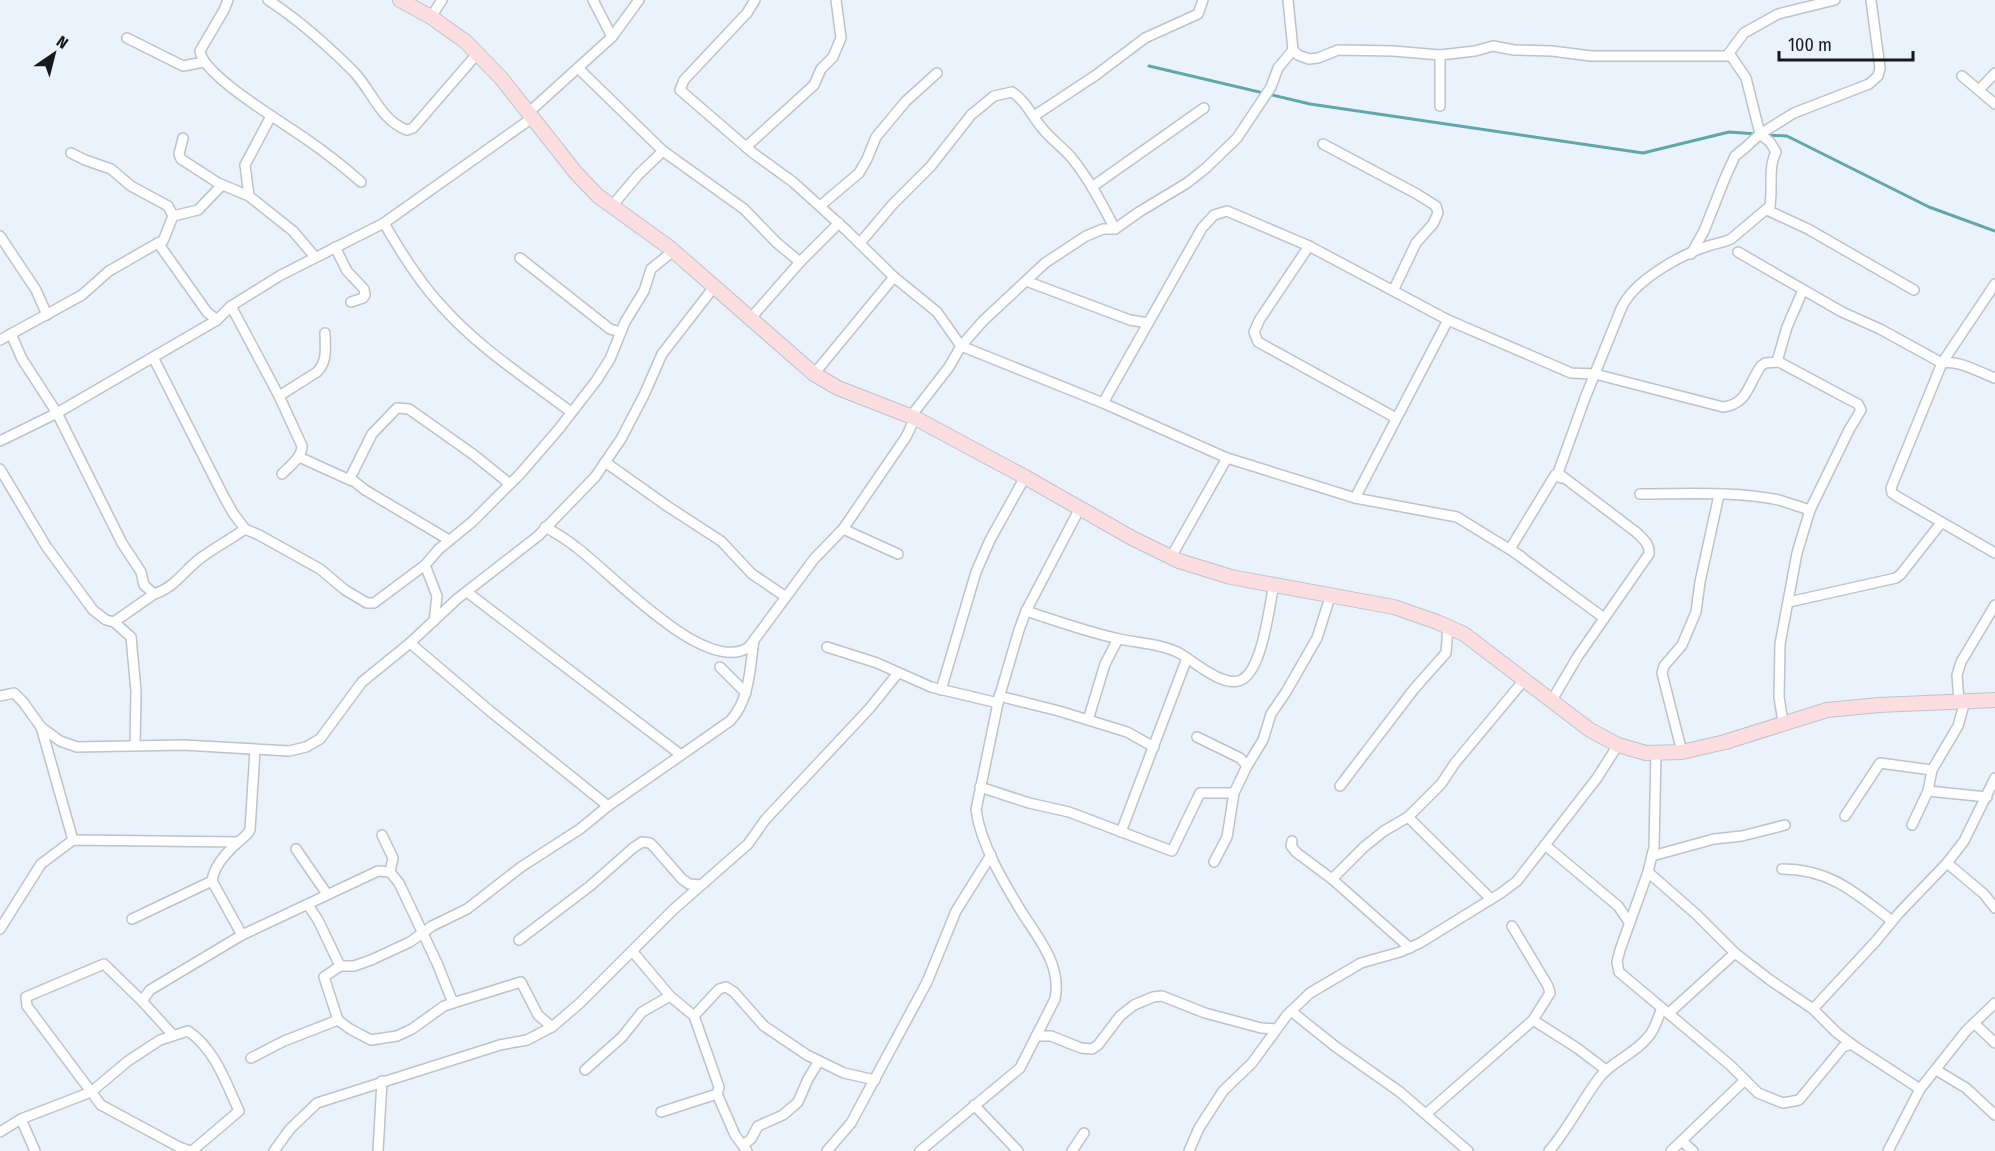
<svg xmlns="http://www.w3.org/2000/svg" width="1995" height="1151" font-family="'Fira Sans Condensed',sans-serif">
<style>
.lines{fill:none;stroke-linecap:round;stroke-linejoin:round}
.stream{stroke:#60a7ab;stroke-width:3}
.street-casing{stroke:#bcc3cc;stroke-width:12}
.secondary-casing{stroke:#bcc3cc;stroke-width:16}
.street{stroke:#fff;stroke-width:9}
.secondary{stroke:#fddee0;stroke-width:14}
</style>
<rect width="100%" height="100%" fill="#eaf2fc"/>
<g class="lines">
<g class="stream">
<path d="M1149,66L1310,104L1643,153L1729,132L1757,134"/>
<path d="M1767,135L1787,136L1929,207L1995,231"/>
</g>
<g class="street-casing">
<g id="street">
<path d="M228,0L224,10L200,51C203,76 284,123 306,139C325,152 343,166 361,182"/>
<path d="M268,0C299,20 328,46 354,72C372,91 381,121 407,130L413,128L477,54"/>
<path d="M593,0L612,37"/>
<path d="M755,0L747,13L684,80L680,90L753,153L793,182L846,230L894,277L937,312L961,346L1103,403L1227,458L1355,498L1457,517L1522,557"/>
<path d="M1288,0L1293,50L1298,55L1309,59L1318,58L1338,50L1393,51L1440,55L1475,51L1493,46L1514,50L1552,51L1591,56H1730"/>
<path d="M1835,0L1778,14L1744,33L1729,53L1746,78L1760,134L1770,142L1776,152C1767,169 1774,192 1769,211L1808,229L1914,290"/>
<path d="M431,17L442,0"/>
<path d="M127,38L183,66L204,62"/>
<path d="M1440,55V106"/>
<path d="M578,68L663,151L744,209L777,243L800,262"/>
<path d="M1962,76L1995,104"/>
<path d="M1979,90L1995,73"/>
<path d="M528,113L612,37L639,0"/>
<path d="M1034,116L1096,75L1145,38L1198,14L1203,0"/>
<path d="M183,138L179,154L181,159L218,183L249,196L293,231L315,257"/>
<path d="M1323,144L1417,194L1436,206L1438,213L1433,224L1416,243L1394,289"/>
<path d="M746,147L814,85L821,69L833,57L841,38L836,0"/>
<path d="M71,153L85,160L111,169L131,186L168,206L173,216"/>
<path d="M1092,187L1204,108"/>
<path d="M249,196L245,165L271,116"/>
<path d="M612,206L638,175L663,151"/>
<path d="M820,206L859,173L867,159L876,137L906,101L937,73"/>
<path d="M384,223C400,251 417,279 439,303C476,346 526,378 571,412"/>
<path d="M0,236L36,290L47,315"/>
<path d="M860,243L893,204L931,166L971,115L994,96L1012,92C1026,101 1031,115 1042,128C1050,138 1062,147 1071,157C1089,179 1102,204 1115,229"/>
<path d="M1309,246L1260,319L1254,332L1258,342L1396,418"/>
<path d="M335,247L347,271L364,289L365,295L363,298L351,302"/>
<path d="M1738,252L1842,312L1880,329L1942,363C1960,360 1978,372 1995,378"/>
<path d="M1691,254L1704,231L1725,178L1735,156L1746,147L1760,134L1794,113L1869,84L1878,76L1880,68L1871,0"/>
<path d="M520,258L610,329L621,332"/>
<path d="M1026,281L1130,320L1148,323"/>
<path d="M1995,284L1942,363L1891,488L1892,493L1898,497L1995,553"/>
<path d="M231,306L279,396L302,446C302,457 290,466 282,474"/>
<path d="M750,319L800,262L839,223"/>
<path d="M217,320L207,312L158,243L163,241L173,216L198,210L222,185"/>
<path d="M11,334L22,359L57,413L122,543L141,572L144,585L154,594C175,588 185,569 202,557C216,547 231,539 245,529"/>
<path d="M0,340L82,295L109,271L158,243"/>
<path d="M153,357L224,497L233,513L245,529L259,535L320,569L345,590L367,603H374L425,565L439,549L472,522L520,474L558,430L596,381L610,359L625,322L644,291L651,269L673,251"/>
<path d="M814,374L894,277"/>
<path d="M279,396L317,372C328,361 325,348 325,333"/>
<path d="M1103,403L1202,228L1214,215L1227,211L1309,246L1448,320L1571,373L1595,374L1723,407C1748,404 1748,384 1761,366L1765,363L1779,362"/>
<path d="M911,416L949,367L961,346L983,321L1045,263L1086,236L1103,229H1115L1139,212L1187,183L1206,168L1237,138L1271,87L1278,68L1293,50"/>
<path d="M0,441L57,413L217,320L231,306L281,275L384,223L532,118"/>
<path d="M299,457L352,481"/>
<path d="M605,462L667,506L721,541L752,574L786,597"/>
<path d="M0,469L46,546L93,610L106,620L114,622L131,637L136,691L135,746"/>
<path d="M1561,478L1555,475L1510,549L1604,618"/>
<path d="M1640,494C1683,494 1737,491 1779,500C1789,503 1800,507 1810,510"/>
<path d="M1355,498L1448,320"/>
<path d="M545,527C556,533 567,540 576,547C610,572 706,677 749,647L814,559L843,529L906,437L915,418"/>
<path d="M843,529L898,554"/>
<path d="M449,540L365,490L350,478L372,434L397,408L409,409L474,455L510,484"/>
<path d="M1171,557L1227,458"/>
<path d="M425,565L437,596L434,621"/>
<path d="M467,592L681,755"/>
<path d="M1789,602L1896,578L1901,574L1941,523"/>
<path d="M1026,611C1057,621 1087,632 1119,639C1138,643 1163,644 1181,654C1194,662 1226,690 1243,679C1263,666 1269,607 1274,584"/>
<path d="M114,622L154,594"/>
<path d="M410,643L490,711L608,806"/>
<path d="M827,647L877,663L931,687L998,703"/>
<path d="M720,667L746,693"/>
<path d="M941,690L976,572L990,540L1025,477"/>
<path d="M0,696L14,693L23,702L41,727"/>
<path d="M999,696L1059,711L1127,732L1154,747"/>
<path d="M1552,700L1578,656L1649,554C1650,544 1643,539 1636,532L1558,473L1585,398L1621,309C1633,281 1680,255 1708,246C1716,243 1723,243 1731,239L1770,206"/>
<path d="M1959,702L1957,675L1961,662L1995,605"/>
<path d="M1088,720L1105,664L1118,639"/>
<path d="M1783,722L1779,697L1780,644L1797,553L1810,510L1849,430L1861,410L1858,404L1850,400L1779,362L1778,358L1787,327L1803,290"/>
<path d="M1197,737L1240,758L1247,766"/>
<path d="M1656,752L1654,847L1648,872L1620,950L1617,962L1619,972L1730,1065L1758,1093L1783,1103L1799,1100L1843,1047L1851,1044"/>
<path d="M1682,752L1662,673L1664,666L1682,645L1696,612L1700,582L1719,495"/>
<path d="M1340,786L1414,689L1446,653L1448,627"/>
<path d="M980,787L1029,803L1069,812L1172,851L1200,793H1234"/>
<path d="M1928,791L1987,797"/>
<path d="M1845,816L1880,763L1932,770"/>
<path d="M1408,817L1491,899"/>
<path d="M1912,825L1928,791L1932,770L1958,726L1965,701"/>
<path d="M1121,832L1187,658"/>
<path d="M382,835L393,858L390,872"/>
<path d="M73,840L41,727L60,741L77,747L183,745L289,751L306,747L320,739L362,682L410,643L457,599L538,536L595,477L621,439L644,395L662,354L714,287"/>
<path d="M1292,841L1291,846L1297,853L1332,879L1410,948"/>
<path d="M1545,845L1618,906L1629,922"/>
<path d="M296,849L327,894"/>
<path d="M1652,856L1714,839L1742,836L1785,825"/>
<path d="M1214,862L1227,837L1234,793L1247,766L1263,740L1271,714L1286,692L1317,638L1331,594"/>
<path d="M1947,863L1984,894L1995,908"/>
<path d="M1782,869C1830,869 1856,893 1892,921"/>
<path d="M1648,872L1697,915L1735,953L1770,980L1813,1009L1836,1032L1854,1046L1920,1089"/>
<path d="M1332,879L1364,847L1384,831L1408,817L1441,784L1455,763L1525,679"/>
<path d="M308,905L318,920L340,966H354L371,960L410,942L432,926L467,909L521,867L580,829L608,806L730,721C750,700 750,667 754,640"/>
<path d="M132,919L212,881"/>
<path d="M0,929L41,864L73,840L238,842"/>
<path d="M242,935L212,881C214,866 225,854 236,844C241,839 246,837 250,830L255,750"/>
<path d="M519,940L590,886L633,848L642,842L650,843L655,848L682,879L689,884L701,885"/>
<path d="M633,952L670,996L694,1016L719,1087L717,1094L735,1135L747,1151"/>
<path d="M340,966L324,977L338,1020L350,1029L371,1040L397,1036L412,1029L444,1006L453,1003"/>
<path d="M142,1001L104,964L26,997L27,1006L101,1105L179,1147L190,1151"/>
<path d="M1813,1009L1876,941L1899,913L1947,863L1964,841L1995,778"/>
<path d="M1291,1011L1336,1047L1400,1092L1468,1151"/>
<path d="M1669,1013L1735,953"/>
<path d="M694,1016L719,989L726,987L734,992L764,1026L807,1055L844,1073L875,1080"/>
<path d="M1533,1020L1577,1048L1606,1070"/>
<path d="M1974,1023L1995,1043"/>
<path d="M173,1035L142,1001L150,990L242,935L378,871L390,872L399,883L437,963L453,1003L521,982L538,1015L552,1027"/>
<path d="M1036,1036H1051L1081,1048L1092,1049L1098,1045L1120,1016L1134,1005L1153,997L1162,996L1205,1013L1261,1028L1276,1029"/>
<path d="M251,1058L284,1041L338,1020"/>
<path d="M585,1070L622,1037L642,1012L670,996"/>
<path d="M1936,1070L1966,1088L1995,1115"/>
<path d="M974,1105L1018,1151"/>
<path d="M661,1112L717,1094"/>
<path d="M1426,1114L1533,1020L1550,993L1548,986L1512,926"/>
<path d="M21,1119L35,1151"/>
<path d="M0,1132L21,1119L91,1092L128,1061L160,1040L188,1031C215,1049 226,1083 239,1111L192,1151"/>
<path d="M1682,1141L1693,1151"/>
<path d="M743,1145L751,1139L758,1126L783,1115L798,1102L808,1079L819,1061"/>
<path d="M274,1151L290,1129L317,1103L500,1045L527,1040L552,1027L580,1003L674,909L748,844L765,820L869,709L898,673"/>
<path d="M378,1151L382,1081"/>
<path d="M827,1151L851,1123L927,982L956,911L991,855"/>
<path d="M920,1151L1020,1068L1055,999C1062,965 1038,938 1021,911C1003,881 981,845 976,810L999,698L1019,630L1026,611L1080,508"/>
<path d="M1072,1151L1084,1133"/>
<path d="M1189,1151L1199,1128L1223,1091L1252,1063L1287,1015L1310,993L1361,963L1400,952L1420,943L1501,893L1517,881L1597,778L1618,745"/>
<path d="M1549,1151C1569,1128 1581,1102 1599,1078C1612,1061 1635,1054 1648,1037C1655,1030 1658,1017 1662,1008"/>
<path d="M1671,1151L1745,1080"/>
<path d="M1888,1151L1920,1089L1966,1031L1995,1003"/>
</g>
</g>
<g class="secondary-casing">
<path id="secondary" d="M400,0L431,17L466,42L501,78L576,173L598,196L670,248L814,374L838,388L915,418L1025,477L1132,538L1179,561L1231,577L1394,607L1437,622L1464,634L1590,730L1618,745L1646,753L1682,752L1725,742L1827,710L1879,705L1995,700"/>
</g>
<use href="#street" class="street"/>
<use href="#secondary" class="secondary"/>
</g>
<g transform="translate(54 54) rotate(35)" stroke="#eaf2fc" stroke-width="4.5" paint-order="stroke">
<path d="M0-4.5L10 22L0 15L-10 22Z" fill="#17191d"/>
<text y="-9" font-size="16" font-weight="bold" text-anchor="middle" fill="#17191d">N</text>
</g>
<path d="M1779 51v9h134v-9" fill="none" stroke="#17191d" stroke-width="3"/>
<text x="1788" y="51" font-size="18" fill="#17191d" stroke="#eaf2fc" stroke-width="4.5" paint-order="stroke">100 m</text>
</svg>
